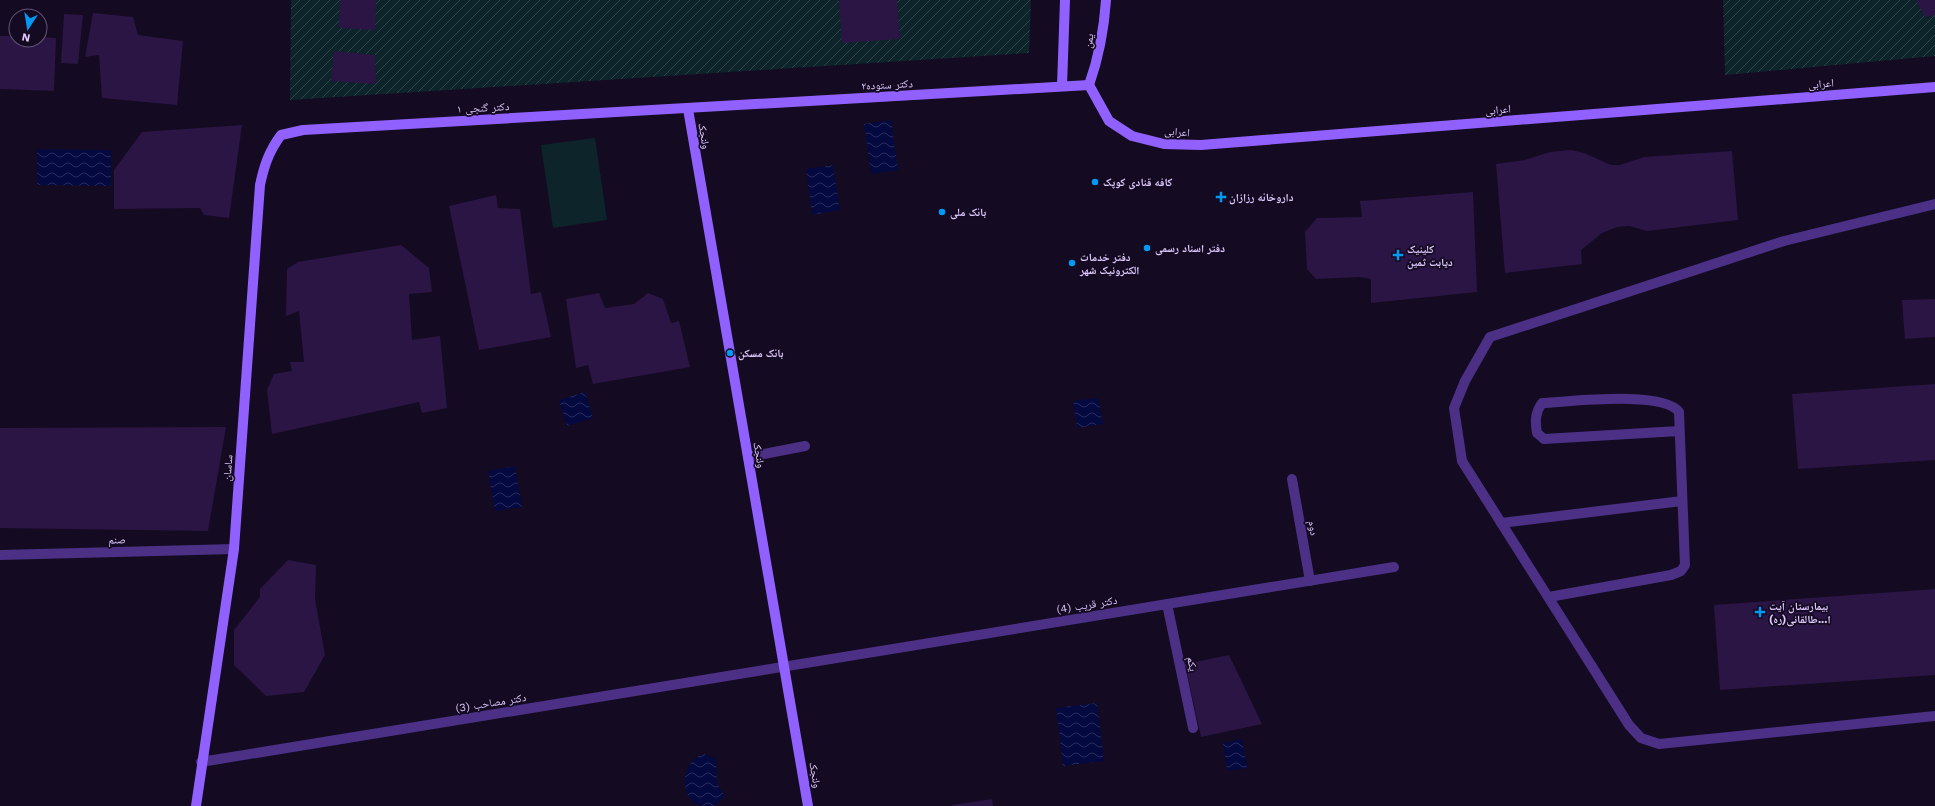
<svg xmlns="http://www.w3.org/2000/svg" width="1935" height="806" font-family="'Work Sans','Noto Naskh Arabic',sans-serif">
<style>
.garden{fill:url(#garden-furrows)}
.pitch{fill:#0d242b}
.water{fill:url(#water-waves)}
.building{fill:#2b1544}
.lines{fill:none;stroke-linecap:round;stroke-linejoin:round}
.lane{stroke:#4b3085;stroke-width:10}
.street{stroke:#4b3085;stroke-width:10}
.secondary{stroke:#9161ff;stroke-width:10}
.poi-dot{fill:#0099f5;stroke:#140a21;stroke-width:1.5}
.labels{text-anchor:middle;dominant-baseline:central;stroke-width:3.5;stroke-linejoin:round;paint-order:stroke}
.street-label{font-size:11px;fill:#dfcaff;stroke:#140a21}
.poi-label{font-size:11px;font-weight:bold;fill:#dfcaff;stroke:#140a21;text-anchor:start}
</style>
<defs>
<pattern id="garden-furrows" width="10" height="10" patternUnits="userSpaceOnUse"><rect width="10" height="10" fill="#0d242b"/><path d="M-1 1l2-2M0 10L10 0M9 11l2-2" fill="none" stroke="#30424b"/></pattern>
<pattern id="water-waves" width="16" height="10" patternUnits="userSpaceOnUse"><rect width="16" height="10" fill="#040940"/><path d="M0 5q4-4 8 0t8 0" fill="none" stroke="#282c5d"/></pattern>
</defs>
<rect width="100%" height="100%" fill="#140a21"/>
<g class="garden">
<path d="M291,0H1031L1029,53L290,100Z"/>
<path d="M1723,0H1935V56L1725,75Z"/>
</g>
<path class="pitch" d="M595,138L607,220L553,228L541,145Z"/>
<g class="water">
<path d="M891,120L898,170L871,174L864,124Z"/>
<path d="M37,149L111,150V186L37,185Z"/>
<path d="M833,165L840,210L812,215L806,169Z"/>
<path d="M585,392L593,418L567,426L559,400Z"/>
<path d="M1098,398L1103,424L1077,428L1073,401Z"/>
<path d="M515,466L522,507L495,511L488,471Z"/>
<path d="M1097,703L1104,761L1063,766L1056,708Z"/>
<path d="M1242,739L1247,768L1227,771L1223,743Z"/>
<path d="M704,754L716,759L717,783L724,795C722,800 717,806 711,806C704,806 698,806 693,802C678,789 685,758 704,754Z"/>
</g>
<g class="building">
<path d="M340,0H376L375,30L339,28Z"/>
<path d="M839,0H897L900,39L842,43Z"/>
<path d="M1916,0H1935V15L1925,17Z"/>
<path d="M93,13L133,17L138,35L183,41L177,105L102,98L99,55L85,57Z"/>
<path d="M64,14L83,15L78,64L61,63Z"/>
<path d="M0,36H16V40H40V37L56,38L54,91L0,89Z"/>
<path d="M334,51L375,55L376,84L331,81Z"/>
<path d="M242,125L229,218L204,215L200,208L114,209V170L142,132Z"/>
<path d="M1571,150L1584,153L1611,165H1620L1644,157L1732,151L1738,220L1647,231L1629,226L1617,227L1602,233L1581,250L1582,264L1505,273L1496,164L1525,160L1550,152Z"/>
<path d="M1473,192L1477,292L1371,303V279L1360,277L1316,279L1307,269L1305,232L1317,218L1362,217L1360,201Z"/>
<path d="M496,195L498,208L520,209L531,294L541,292L551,337L479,350L449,206Z"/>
<path d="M401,245L429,268L432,292L409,294L412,340L440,336L447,408L422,413L419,402L272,434L267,390L274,374L292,371L290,362H304L299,311L286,316L287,269L298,262Z"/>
<path d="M599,293L605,308L634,304L648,293L663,299L671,323L679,321L690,367L593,384L588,365L576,368L566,299Z"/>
<path d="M1935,299V337L1905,339L1902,300Z"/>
<path d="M1935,384V460L1798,469L1792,394Z"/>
<path d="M226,427L208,531L0,528V428Z"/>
<path d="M288,560L316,565L315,599L325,655L304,692L266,696L234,665V630L260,597V589Z"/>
<path d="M1935,589V675L1720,690L1714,605Z"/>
<path d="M1229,655L1262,724L1201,737L1185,664Z"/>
<path d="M992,799L993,806H952V805Z"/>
</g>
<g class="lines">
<g class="lane">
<path d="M1935,204L1784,241L1490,337L1465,381L1454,408L1462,461L1629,725L1641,738L1659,744L1935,716"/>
<path d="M1501,523L1682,501"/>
<path d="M1549,597L1671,575L1681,571L1685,565L1679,412C1663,390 1569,402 1542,403C1535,413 1535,421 1537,433L1544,439L1679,431"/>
</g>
<g class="street">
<path d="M748,457L805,446"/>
<path d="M1292,479L1310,581"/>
<path d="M0,555L234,549"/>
<path d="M1167,604L1193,728"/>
<path d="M201,762L1394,567"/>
</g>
<g class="secondary">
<path d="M1089,85L1109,121L1132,136L1164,144L1201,145L1935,87"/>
<path d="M1089,85C1099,57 1104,30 1106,0"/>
<path d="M1062,86L1065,0"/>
<path d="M688,109L808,806"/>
<path d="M196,806L234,549L260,185C264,166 269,151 281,135L303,130L1089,85"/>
</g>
</g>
<g class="poi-dot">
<circle cx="1095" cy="182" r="4"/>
<path d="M1219 191h4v4h4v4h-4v4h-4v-4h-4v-4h4z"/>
<circle cx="942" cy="212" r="4"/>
<circle cx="1147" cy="248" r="4"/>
<path d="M1396 249h4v4h4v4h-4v4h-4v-4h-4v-4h4z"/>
<circle cx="1072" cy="263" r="4"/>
<circle cx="730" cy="353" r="4"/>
<path d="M1758 606h4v4h4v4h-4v4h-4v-4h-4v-4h4z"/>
</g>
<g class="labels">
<g class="street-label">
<text transform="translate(1089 41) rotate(-80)">یمن</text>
<text transform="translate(1821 84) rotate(-5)">اعرابی</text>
<text transform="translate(887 85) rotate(-3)">دکتر ستوده۲</text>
<text transform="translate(483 108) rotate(-3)">دکتر گنجی ۱</text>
<text transform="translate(1498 110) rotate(-5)">اعرابی</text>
<text transform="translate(1177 132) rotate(4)">اعرابی</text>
<text transform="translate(704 136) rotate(80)">ولنجک</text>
<text transform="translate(759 455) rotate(80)">ولنجک</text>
<text transform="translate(228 468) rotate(-86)">ساسان</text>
<text transform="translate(1313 528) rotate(80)">دوم</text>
<text transform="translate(117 540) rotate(-1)">صنم</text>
<text transform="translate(1087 605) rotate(-9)">دکتر قریب (4)</text>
<text transform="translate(1192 664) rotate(78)">یکم</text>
<text transform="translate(491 703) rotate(-9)">دکتر مصاحب (3)</text>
<text transform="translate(815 775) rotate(80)">ولنجک</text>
</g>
<g class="poi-label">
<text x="1103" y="182">کافه قنادی کوپک</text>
<text x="1229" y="197">داروخانه رزازان</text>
<text x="950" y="212">بانک ملی</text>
<text x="1155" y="248">دفتر اسناد رسمی</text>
<text x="1407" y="249">کلینیک<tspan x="1407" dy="13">دیابت ثمین</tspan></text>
<text x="1080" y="257">دفتر خدمات<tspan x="1080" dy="13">الکترونیک شهر</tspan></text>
<text x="738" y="353">بانک مسکن</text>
<text x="1769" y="606">بیمارستان آیت<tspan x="1769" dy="13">ا...طالقانی(ره)</tspan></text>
</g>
</g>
<g transform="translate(28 28) rotate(192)"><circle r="19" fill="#140a21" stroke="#65577a"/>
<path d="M0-3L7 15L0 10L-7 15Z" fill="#0099f5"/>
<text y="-6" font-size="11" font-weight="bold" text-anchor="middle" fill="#dfcaff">N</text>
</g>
</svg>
